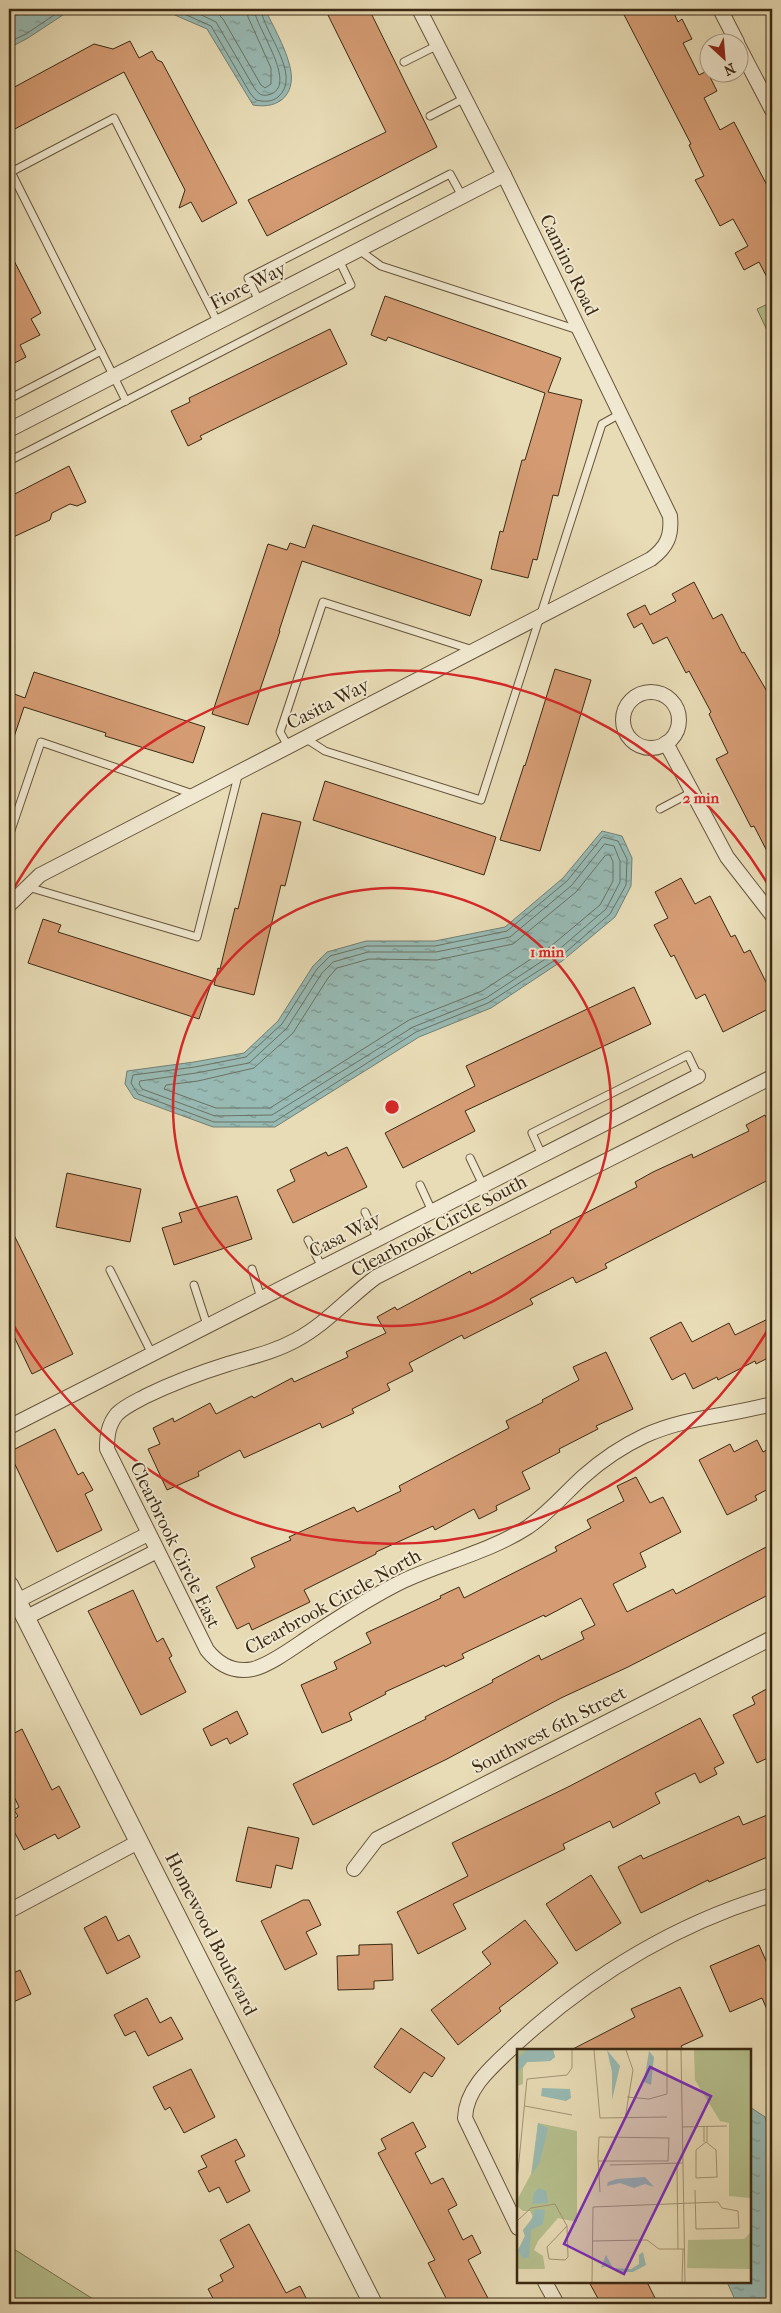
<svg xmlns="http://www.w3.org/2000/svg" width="781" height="2313" font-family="'IM FELL French Canon',serif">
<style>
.green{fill:#b5c08e;stroke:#787450}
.water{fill:url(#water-ripples);stroke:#738074}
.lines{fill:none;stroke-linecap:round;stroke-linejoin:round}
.shore{stroke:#6a7264;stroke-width:1}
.building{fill:#d59c74;stroke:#3b2913}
.service-casing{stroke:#66563c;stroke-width:9}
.minor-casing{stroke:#66563c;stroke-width:16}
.tertiary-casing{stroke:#66563c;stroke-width:20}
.service{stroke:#f0e8d0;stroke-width:7}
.minor{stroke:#f0e8d0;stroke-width:14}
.tertiary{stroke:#f0e8d0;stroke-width:18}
.ring{fill:none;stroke:#d62828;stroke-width:2.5}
.labels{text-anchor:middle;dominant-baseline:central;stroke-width:4;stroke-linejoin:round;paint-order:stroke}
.street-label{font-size:19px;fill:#3b2913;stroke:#f0e8d0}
.inset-road{fill:none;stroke:#a39475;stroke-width:1}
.view{fill:#7b2cbf;fill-opacity:0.15;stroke:#7b2cbf;stroke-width:2.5}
.inset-edge{fill:none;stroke:#3b2913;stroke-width:2.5}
.centre{fill:#d62828;stroke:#f0e8d0;stroke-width:2.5}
.ring-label{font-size:15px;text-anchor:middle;font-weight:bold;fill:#d62828;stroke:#f0e8d0;stroke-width:4;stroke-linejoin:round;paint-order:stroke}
</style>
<defs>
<pattern id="water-ripples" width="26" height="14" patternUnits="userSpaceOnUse" patternTransform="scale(1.25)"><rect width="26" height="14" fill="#98bab4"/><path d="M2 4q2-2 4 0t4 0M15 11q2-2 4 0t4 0" fill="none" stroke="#7d9791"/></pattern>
</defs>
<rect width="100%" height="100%" fill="#e8dcb6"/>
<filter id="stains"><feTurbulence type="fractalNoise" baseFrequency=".004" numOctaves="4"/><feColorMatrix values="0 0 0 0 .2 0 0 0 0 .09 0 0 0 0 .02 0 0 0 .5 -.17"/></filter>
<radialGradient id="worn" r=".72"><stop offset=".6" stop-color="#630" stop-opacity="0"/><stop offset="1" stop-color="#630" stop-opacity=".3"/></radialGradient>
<g class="green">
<path d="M772,302V341L757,309Z"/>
<path d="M9,2246L101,2304H9Z"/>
</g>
<g class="water">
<path d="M29,9H72L28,38L9,48V19Z"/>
<path d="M161,9H265C273,26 284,45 289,63C298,92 281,110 253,105L207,29Z"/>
<path d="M602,831L622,836L632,858L631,886L615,917L562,961L491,1008L419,1037L275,1127H213L134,1098L125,1084L127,1071L194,1062L244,1053L278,1021L313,966L327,952L366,941H435L505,927L563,878Z"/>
<path d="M750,2107L765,2117L772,2136V2304H737L727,2282H750Z"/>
</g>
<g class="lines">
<g class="shore">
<path d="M173,9L211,26L250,93L256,100C264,102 272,102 278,97C303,76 263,32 261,9"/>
<path d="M189,9L216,22L255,89C259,94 261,96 268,95C301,87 255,27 254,9"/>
<path d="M207,9L217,13L223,19L261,85L265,88L271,84V68L248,17L247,9"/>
<path d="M9,42L26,34L63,9"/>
<path d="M603,837L618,841L627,859L626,885L610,914L560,957L488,1003L416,1032L274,1122H214L138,1094L131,1083L133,1075L195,1067L246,1057L282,1024L317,969L330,956L367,946H435L507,931L567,881Z"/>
<path d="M605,844L614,846L620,861V882L606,909L556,952L486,998L413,1027L272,1115L215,1116L142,1089L139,1084L140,1081L196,1073L249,1063L287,1028L322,973L333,962L368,952H436L510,937L571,886Z"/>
<path d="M606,855H610L613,862V881L600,905L551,946L482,991L409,1020L270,1108H216L164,1089L166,1085L198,1081L254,1068L293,1033L328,978L337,968L369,959L437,960L513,944L576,892Z"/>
</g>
</g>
<g class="building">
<path d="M325,9H369L437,147L267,236L248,200L386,132Z"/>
<path d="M621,9H672L678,22L682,19L692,39L683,43L699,75L707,71L717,91L704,98L720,130L734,122L772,195V287L759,262L744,270L735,253L748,246L733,219L720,226L703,194L695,180L704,176L689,145L691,144Z"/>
<path d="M130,41L139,58L152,51L157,60L162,62L237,203L202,222L191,202L179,208L185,190L124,72L9,132V90L94,44L113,49Z"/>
<path d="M9,251L41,313L31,319L40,335L20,345L26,357L9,366Z"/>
<path d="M385,296L561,358L548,392L582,400L558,496L553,495L537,560L533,559L528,578L491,569L500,531L503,532L522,460H525L545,393L388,337L386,341L371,335Z"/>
<path d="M330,329L347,364L200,436L202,439L188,446L171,411L190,402L189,398Z"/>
<path d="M69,466L86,502L77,506L70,504L52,513L50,520L9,539V497Z"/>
<path d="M313,525L482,580L470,616L302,561L279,631H280L248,725L212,714L268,544L287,550L290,543L305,548Z"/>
<path d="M694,582L713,619L722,614L742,653L744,652L772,700V723L767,726L772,737V861L754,826L751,827L716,759L728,753L709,714L711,712L689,671L686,673L667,637L653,644L642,623L634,628L627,614L645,605L650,615L676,601L672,594Z"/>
<path d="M555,669L591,680L540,851L500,840L524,765L525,766Z"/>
<path d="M34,672L205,727L193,763L105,736L106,733L24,707L12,743H9V692L25,698Z"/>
<path d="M325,781L496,837L484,875L313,820Z"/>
<path d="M262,813L301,822L285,886L281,885L254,995L214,985L218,968L220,969L235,908L238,909Z"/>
<path d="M681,878L695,904L710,896L731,937L735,935L744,953L750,950L772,994V1007L723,1032L705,994L696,999L674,955L671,957L654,925L668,918L655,892Z"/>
<path d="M43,919L61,925L58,932L212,981L199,1019L28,963Z"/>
<path d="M634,987L651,1024L465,1111L475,1131L403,1168L385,1133L475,1086L466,1066Z"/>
<path d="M765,1115L772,1130V1178L605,1264L607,1268L576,1283L573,1277L530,1299L533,1304L464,1339L462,1335L409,1363L413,1371L387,1384L390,1390L352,1409L354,1413L322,1428L320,1423L244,1458L240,1450L198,1472L199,1476L167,1490L148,1449L160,1444L153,1428L173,1418L174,1422L210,1403L216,1414L252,1396L254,1398L292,1378L294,1382L348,1357L346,1352L386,1333L377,1317L395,1307L397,1310L470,1271L471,1274L551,1233L550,1231L637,1187L635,1182L653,1172L692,1154L693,1158L749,1131L746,1125Z"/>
<path d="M347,1147L367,1187L293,1223L277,1190L295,1181L290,1170L326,1152L328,1156Z"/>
<path d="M67,1173L141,1189L130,1242L56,1227Z"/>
<path d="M237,1196L252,1239L174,1265L162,1228L182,1222L179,1213Z"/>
<path d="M9,1225L73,1354L32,1374L9,1326Z"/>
<path d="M772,1317V1356L756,1364L755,1361L718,1380L717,1377L693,1389L685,1373L672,1380L650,1338L681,1322L692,1342L729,1323L735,1335Z"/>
<path d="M606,1352L633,1409L596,1426L598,1429L559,1449L560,1452L522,1472L530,1489L496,1506L497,1510L479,1519L474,1509L435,1530L433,1526L376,1552V1554L304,1590L310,1602L252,1630L249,1623L237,1629L216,1587L255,1567L251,1558L291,1540L289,1537L354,1507L357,1512L401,1491L399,1486L509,1428L506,1421L543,1402L542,1400L579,1380L573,1367Z"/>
<path d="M55,1429L78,1475L83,1472L93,1490L85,1494L102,1530L57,1552L9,1452Z"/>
<path d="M757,1440L763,1452L772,1447V1487L755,1496L757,1500L727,1515L699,1460L730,1444L734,1452Z"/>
<path d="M636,1477L650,1503L663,1497L681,1532L640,1553L646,1567L613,1584L627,1612L673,1589L676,1594L772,1544V1593L628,1667L561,1698L447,1759L313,1825L293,1784L426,1719L425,1717L493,1682L492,1680L539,1655L541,1660L584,1639L581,1632L595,1625L581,1598L545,1617L544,1615L462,1654L464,1658L445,1667L444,1665L385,1692L386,1694L349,1713L352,1720L322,1733L301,1685L337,1669L334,1662L371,1643L366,1633L441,1598L440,1596L459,1587L464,1598L557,1551L555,1547L591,1528L587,1520L624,1501L617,1486Z"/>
<path d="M133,1590L157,1642L163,1638L172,1656L169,1658L186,1692L141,1715L88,1611Z"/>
<path d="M772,1686V1756L757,1763L733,1715L755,1704L752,1697Z"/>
<path d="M237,1711L248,1734L230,1744L227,1738L211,1746L203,1729Z"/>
<path d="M700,1718L724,1763L714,1768L717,1774L700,1783L695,1773L655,1793L660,1803L613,1828L610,1821L563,1844L565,1849L453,1904L466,1929L418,1954L397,1912L468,1876L452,1843L568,1787Z"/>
<path d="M22,1729L52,1790L59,1786L80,1827L58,1839L55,1834L24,1850L9,1822L18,1816L14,1810L19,1807L9,1786V1736Z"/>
<path d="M772,1813V1855L709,1882L708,1880L641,1913L618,1867L641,1855L643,1859L739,1816L743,1825Z"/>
<path d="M248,1827L299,1838L292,1869L276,1865L271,1888L236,1881Z"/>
<path d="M591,1875L621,1923L576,1951L546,1904Z"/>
<path d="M303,1900H309L321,1925L306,1932L317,1954L285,1970L261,1921Z"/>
<path d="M106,1916L118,1941L129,1935L140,1957L107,1974L84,1928Z"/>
<path d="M525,1920L558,1963L499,2008L501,2011L458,2045L431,2010L491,1964L482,1952Z"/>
<path d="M392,1944L393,1980L374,1981V1989L338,1990L337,1956L359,1955V1945Z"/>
<path d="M759,1945L772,1974V2021L762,1998L730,2012L710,1966Z"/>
<path d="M20,1970L31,1994L9,2004V1975Z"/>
<path d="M680,1987L703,2036L681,2046L683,2050H571L635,2017L631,2009Z"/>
<path d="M147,1998L160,2023L171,2017L183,2039L148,2056L135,2031L125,2036L114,2015Z"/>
<path d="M401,2028L445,2058L432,2077L424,2072L410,2093L374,2067Z"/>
<path d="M191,2069L215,2117L184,2133L170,2107L165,2110L153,2087Z"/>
<path d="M413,2122L426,2147L415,2153L431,2184L443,2178L457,2205L448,2210L463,2240L472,2235L481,2253L468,2260L491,2304H449L428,2263L435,2260L378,2153L386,2149L381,2139Z"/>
<path d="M236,2139L245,2156L235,2161L250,2191L227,2203L219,2187L209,2192L198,2171L207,2167L201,2156Z"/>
<path d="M249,2224L286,2293L300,2286L309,2304H216L208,2289L223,2281L220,2275L234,2267L220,2240Z"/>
<path d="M589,2282H647L658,2304H601Z"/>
</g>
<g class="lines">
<g class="service-casing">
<g id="service">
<path d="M404,62L438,45"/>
<path d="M430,116L465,98"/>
<path d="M359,250L381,266L578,330"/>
<path d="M259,301L248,278L450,174L462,196"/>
<path d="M101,351L11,172L114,118L218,323"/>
<path d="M9,399L101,351L126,401"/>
<path d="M9,461L351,285L339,260"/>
<path d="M305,738L325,751L481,800L602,424L620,414"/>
<path d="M288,746L280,732L323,602L473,650"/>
<path d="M660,809L692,792"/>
<path d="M9,836L41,742L193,794"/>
<path d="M28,887L197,937L239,772"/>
<path d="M542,1155L532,1133L688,1055L698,1076"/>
<path d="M470,1158L483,1185"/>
<path d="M420,1185L432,1211"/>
<path d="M365,1212L378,1239"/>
<path d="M308,1240L322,1267"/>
<path d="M252,1269L261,1298"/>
<path d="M110,1270L152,1354"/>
<path d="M194,1285L207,1325"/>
<path d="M9,1360V1359"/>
</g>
</g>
<g class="minor-casing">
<g id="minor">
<path d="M720,9L737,42"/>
<path d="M738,45L772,110"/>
<path d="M9,430L504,175"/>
<circle cx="651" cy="720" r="28"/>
<path d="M666,743L727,857L772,915"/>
<path d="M9,905L40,875L651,559C667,547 672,536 670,516L504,175L419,9"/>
<path d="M772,1077L376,1277C349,1297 326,1324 296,1340C274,1352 251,1357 228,1364C199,1373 173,1383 146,1396C137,1401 125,1406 117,1414C108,1425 107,1436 107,1449L207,1650C219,1665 234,1673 253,1669C270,1665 294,1647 309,1637C340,1617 370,1597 403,1581C444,1562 491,1551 528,1527C550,1512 565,1493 584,1476C602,1460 623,1446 644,1436C685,1417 729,1416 772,1404"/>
<path d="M9,1427L698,1076"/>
<path d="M17,1601L148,1534"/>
<path d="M25,1618L157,1551"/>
<path d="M354,1869L377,1839L772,1638"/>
<path d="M9,1911L140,1841"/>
<path d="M518,2228L465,2118C466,2087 494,2065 515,2045C589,1977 675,1924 772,1895"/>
<path d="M545,2282L557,2304"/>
</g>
</g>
<g class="tertiary-casing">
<path id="tertiary" d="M9,1585L373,2304"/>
</g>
<use href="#service" class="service"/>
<use href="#minor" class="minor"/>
<use href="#tertiary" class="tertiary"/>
</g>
<g class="ring">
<circle cx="392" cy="1107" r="219"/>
<path d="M770 1326A437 437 0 0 1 10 1319M10 895A437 437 0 0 1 770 888"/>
</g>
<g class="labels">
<g class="street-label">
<text transform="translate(569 265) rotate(64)">Camino Road</text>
<text transform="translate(248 286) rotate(-27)">Fiore Way</text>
<text transform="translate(328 704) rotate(-27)">Casita Way</text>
<text transform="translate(439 1226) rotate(-28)">Clearbrook Circle South</text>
<text transform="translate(345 1235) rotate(-27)">Casa Way</text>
<text transform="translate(175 1545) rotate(64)">Clearbrook Circle East</text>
<text transform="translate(333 1602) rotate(-29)">Clearbrook Circle North</text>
<text transform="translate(549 1730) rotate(-27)">Southwest 6th Street</text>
<text transform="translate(211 1934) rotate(63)">Homewood Boulevard</text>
</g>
</g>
<g transform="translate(517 2049)">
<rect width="234" height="234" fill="#e8dcb6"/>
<path d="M0,1H36L38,8L33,12L10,13L6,19V35L0,37ZM177,1H234V220L170,219L171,191L227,190L233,184V149L212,147V74L203,72L178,31ZM21,74L60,82V173L41,169L21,192L17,201L26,207L28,220H0L1,201L8,187L6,181L16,168L13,162H6L0,157V151L14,125Z" fill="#b5c08e"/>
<path d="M10,1H36L38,8L33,12L10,13L0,24V9ZM90,1L103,17L95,51V23ZM132,2L137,8L134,36L127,33ZM25,39L53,40L54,49L49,52L24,47ZM21,74L31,79L23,112L15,126ZM128,128L137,138L128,135L117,139L103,134L90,137L91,133L100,130ZM22,139L29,142L31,154L15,155L17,144ZM18,160L28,161L26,175L14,181L12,208L6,210L1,201L8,187L6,181L14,172ZM126,203L129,216L116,223H101L89,217L84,219L89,206L96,219L114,220L122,215V206Z" fill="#98bab4"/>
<path class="inset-road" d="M77,1L83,69L150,68M164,1L168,233M110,48L132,50L150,45V1M8,57L55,66M108,70L116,21L109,1M187,77V93M190,77V93M165,78L210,77M189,93L199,101L200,128L179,129V101ZM81,112H151L152,89L82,88L81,109L82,125L83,143M160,115L161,200M93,116L166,114M0,132L10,30L50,26L55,19V1M178,141L179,180L222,179L221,162L205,159L201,153M0,172L14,159L38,155L50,177M50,177L51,208L48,211L32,210L30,198ZM75,192L130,191L142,200H168M75,233L76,158L201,153M165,233L166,200"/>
<path class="view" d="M133,18L194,47L107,225L47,195Z"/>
<rect width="234" height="234" class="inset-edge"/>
</g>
<circle cx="392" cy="1107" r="8" class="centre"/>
<g class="ring-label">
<text x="701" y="803">2 min</text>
<text x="547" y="957">1 min</text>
</g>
<rect width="781" height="2313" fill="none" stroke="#e8dcb6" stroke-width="30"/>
<rect x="10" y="10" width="761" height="2293" fill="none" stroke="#3b2913" stroke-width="2.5"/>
<rect x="15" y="15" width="751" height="2283" fill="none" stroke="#3b2913"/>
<g transform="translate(724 58) rotate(154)"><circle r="24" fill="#f0e8d0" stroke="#a89c84"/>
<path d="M0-4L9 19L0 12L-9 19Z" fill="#8f2418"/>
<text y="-8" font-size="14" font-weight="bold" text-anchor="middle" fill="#3b2913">N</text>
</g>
<rect width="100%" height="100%" filter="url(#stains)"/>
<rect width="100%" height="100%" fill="url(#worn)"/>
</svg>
